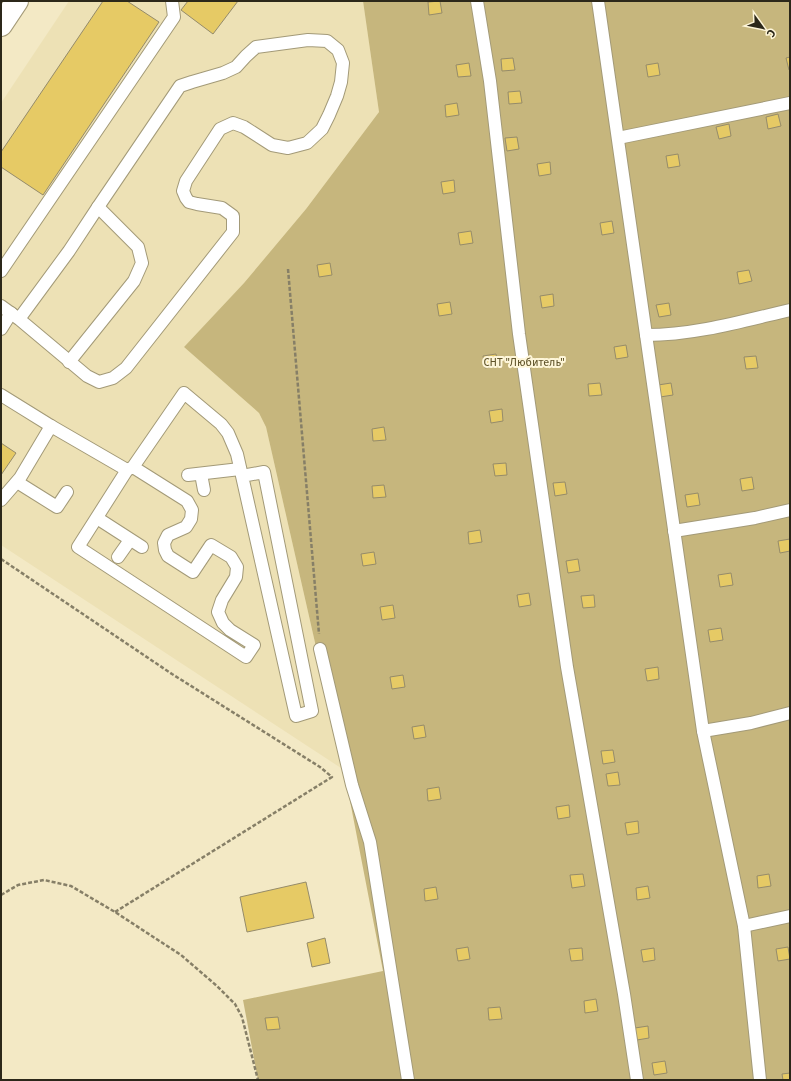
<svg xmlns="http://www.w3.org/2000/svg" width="791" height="1081" font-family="'Fira Sans',sans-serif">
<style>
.built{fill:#ede1b5}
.green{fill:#c6b67d}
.building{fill:#e6ca65;stroke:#958b6a}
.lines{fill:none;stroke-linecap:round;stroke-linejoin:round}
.lane-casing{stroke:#a39a78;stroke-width:14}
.street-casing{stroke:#a39a78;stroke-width:24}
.path{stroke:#867f67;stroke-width:2.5;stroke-dasharray:4 2;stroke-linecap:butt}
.lane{stroke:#fff;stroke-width:12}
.street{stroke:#fff;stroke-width:22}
.labels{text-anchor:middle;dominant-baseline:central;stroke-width:4;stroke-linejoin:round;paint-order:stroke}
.park-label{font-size:11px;fill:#5f5329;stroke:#fef6d9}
</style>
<rect width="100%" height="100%" fill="#f3e9c5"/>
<path class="built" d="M69,1H363L379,112L306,209L244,283L184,347L259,413L266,427L344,770L1,545V103Z"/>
<path class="green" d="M363,1H790V1080H258L243,1000L383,971L344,770L266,427L259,413L184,347L244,283L306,209L379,112Z"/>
<g class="building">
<path d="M103,1H127L159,22L43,195L1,167V152Z"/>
<path d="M188,1H238L213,34L181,10Z"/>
<path d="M440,1L442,13L429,15L428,2Z"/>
<path d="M790,57V70H789L786,58Z"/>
<path d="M513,58L515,70L502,71L501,59Z"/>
<path d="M469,63L471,76L458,77L456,65Z"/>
<path d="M658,63L660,75L648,77L646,65Z"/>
<path d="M520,91L522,103L509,104L508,92Z"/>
<path d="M457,103L459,115L446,117L445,105Z"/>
<path d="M778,114L781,126L768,129L766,117Z"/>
<path d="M729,124L731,136L719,139L716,127Z"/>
<path d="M517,137L519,149L507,151L505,138Z"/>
<path d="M678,154L680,166L668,168L666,156Z"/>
<path d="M550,162L551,174L539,176L537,164Z"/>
<path d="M454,180L455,192L443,194L441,182Z"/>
<path d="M612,221L614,233L602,235L600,223Z"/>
<path d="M471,231L473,243L460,245L458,233Z"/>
<path d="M330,263L332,275L319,277L317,265Z"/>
<path d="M749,270L752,281L739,284L737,272Z"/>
<path d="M553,294L554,306L542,308L540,296Z"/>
<path d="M450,302L452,314L439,316L437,304Z"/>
<path d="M669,303L671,315L659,317L656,305Z"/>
<path d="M626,345L628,357L616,359L614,347Z"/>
<path d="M496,354L498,366L485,368L483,356Z"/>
<path d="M756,356L758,368L746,369L744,357Z"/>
<path d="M600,383L602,395L589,396L588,384Z"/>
<path d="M671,383L673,395L660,397L658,385Z"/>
<path d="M502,409L503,421L491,423L489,411Z"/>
<path d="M384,427L386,440L373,441L372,429Z"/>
<path d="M1,443L16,453L1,475Z"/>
<path d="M506,463L507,475L495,476L493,464Z"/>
<path d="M752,477L754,489L742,491L740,479Z"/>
<path d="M565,482L567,494L555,496L553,483Z"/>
<path d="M384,485L386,497L373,498L372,486Z"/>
<path d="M698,493L700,505L687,507L685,495Z"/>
<path d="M480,530L482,542L469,544L468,532Z"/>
<path d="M790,539V551L780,553L778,541Z"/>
<path d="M374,552L376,564L363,566L361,554Z"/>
<path d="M578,559L580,571L568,573L566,561Z"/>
<path d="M731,573L733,585L720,587L718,575Z"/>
<path d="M529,593L531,605L519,607L517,595Z"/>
<path d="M594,595L595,607L583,608L581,596Z"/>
<path d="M393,605L395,618L382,620L380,607Z"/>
<path d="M721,628L723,640L710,642L708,630Z"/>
<path d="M658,667L659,679L647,681L645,669Z"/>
<path d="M403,675L405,687L392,689L390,677Z"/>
<path d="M424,725L426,737L414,739L412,727Z"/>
<path d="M613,750L615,762L603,764L601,751Z"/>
<path d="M618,772L620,785L608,786L606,774Z"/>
<path d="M439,787L441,799L428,801L427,789Z"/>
<path d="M569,805L570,817L558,819L556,807Z"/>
<path d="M638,821L639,833L627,835L625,823Z"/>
<path d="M583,874L585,886L572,888L570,875Z"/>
<path d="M769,874L771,886L758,888L757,876Z"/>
<path d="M306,882L314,918L247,932L240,897Z"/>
<path d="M648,886L650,898L637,900L636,888Z"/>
<path d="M436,887L438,899L425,901L424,889Z"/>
<path d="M325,938L330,963L312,967L307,943Z"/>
<path d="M468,947L470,959L458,961L456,949Z"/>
<path d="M788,947L790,959L778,961L776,949Z"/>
<path d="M582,948L583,960L571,961L569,949Z"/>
<path d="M654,948L655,960L643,962L641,950Z"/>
<path d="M596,999L598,1011L585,1013L584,1001Z"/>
<path d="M500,1007L502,1019L489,1020L488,1008Z"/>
<path d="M278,1017L280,1029L267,1030L265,1018Z"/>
<path d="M648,1026L649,1038L637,1040L635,1028Z"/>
<path d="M665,1061L667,1073L654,1075L652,1063Z"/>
<path d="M790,1073V1080H783L782,1074Z"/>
</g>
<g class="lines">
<g class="lane-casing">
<g id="lane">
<path d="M477,1L490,81L519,334L567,667L624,994L637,1080"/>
<path d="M598,1L703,731L744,926L760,1080"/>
<path d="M618,138L790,103"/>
<path d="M1,271L174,17L172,1"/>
<path d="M1,306L19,319L87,376L99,382L113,378L126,368L233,232V216L222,208L197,204L189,202L186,198L183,191L186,181L220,129L233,123L244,127L272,145L288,148L307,143L322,129L329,115L337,96L341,82L343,63L338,50L327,41L308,40L256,47L246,56L236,67L223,73L192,82L180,86L98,207L69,251L19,319"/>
<path d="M1,329L11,313"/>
<path d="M646,335C695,335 743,321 790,310"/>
<path d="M69,362L134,281L142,263L138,247L98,207"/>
<path d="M1,395L51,426L127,470"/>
<path d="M133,467L187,501L192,510L191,519L186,527L168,535L164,543L165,550L168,556L193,572L211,545L231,557L237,567L236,577L222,600L218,612L223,623L230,630L254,645L246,657L78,547L127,470L133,467L184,393L221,424L228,433L237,454L242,476L296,716L312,711L264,472L242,476"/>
<path d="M201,474L204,490"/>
<path d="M188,475L240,469"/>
<path d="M17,482L57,507L67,492"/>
<path d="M1,500L20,478L51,426"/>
<path d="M97,518L142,547"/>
<path d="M674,531L755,518L790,510"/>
<path d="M118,557L130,540"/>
<path d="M320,649L352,785L370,842L408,1080"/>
<path d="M703,731L751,723L790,713"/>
<path d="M744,926L790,916"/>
</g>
</g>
<g class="street-casing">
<path id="street" d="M1,25L17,1"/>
</g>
<g class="path">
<path d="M288,269L319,634"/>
<path d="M1,559L172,674L320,767L332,777"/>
<path d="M1,895L18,885L44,880L71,886L115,912L181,955L217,986L235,1004L242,1017L258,1080"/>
<path d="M115,912L332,777L331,775"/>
</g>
<use href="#lane" class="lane"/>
<use href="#street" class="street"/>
</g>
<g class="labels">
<g class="park-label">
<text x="524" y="362">СНТ "Любитель"</text>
</g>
</g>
<rect width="791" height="1081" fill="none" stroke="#2c281a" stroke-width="4"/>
<g transform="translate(763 28) rotate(123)" stroke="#fef6d9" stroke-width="3" paint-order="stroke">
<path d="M0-3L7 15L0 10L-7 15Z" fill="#2c281a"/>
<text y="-6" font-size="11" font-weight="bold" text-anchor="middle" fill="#2c281a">С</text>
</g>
</svg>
